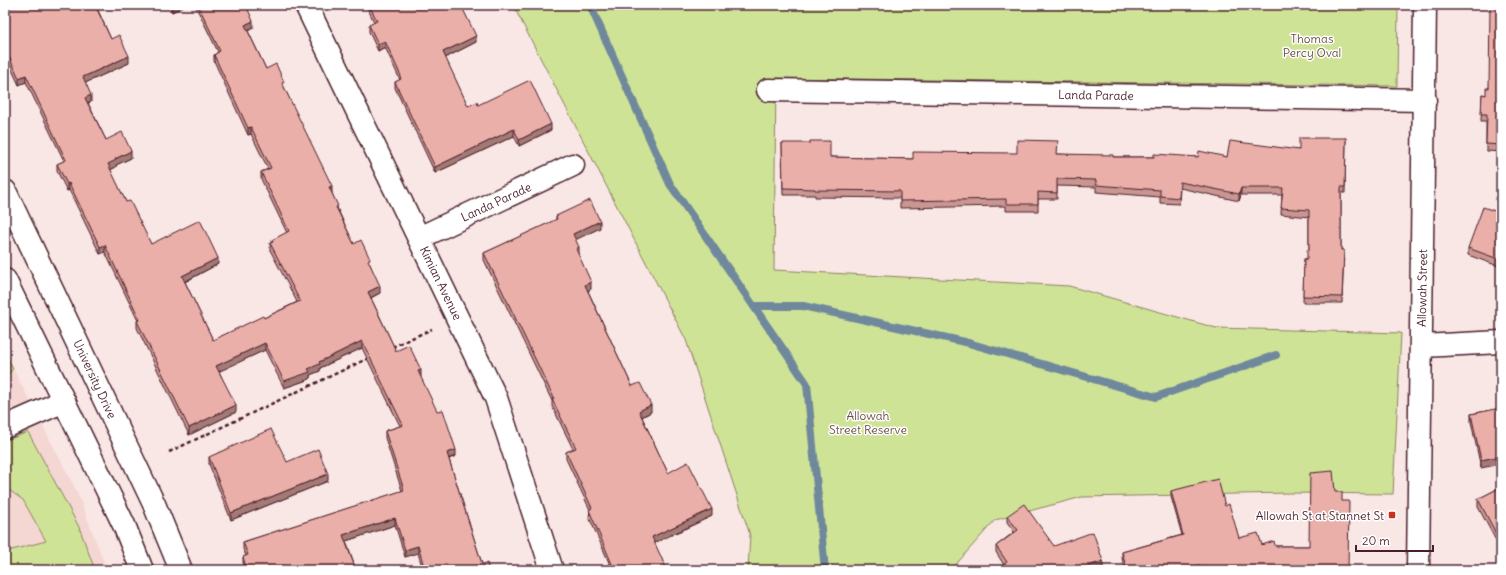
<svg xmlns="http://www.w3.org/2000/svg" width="1506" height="575" font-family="Delius,sans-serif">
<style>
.built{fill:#f4d6d3}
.green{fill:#cfe397;stroke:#8c8161}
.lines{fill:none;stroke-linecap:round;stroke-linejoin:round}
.stream{stroke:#6f889c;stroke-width:8}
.minor-casing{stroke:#4a1f2b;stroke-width:25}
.major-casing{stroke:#4a1f2b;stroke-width:25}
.path{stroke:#4a1f2b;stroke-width:2.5;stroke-dasharray:4 3;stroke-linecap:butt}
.minor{stroke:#fff;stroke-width:22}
.major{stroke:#fff;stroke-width:22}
.wall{fill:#c99691;stroke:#4a1f2b}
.shaded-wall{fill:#a47a76;stroke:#4a1f2b}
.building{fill:#eaafa9;stroke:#4a1f2b}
.poi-dot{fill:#c8321e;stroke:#fff;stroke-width:1.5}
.labels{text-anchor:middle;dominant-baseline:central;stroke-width:3;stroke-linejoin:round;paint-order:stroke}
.park-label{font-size:12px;fill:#6b5046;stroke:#fff}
.street-label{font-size:12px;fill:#4a1f2b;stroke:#fff}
.poi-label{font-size:12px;fill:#4a1f2b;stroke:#fff;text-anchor:end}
</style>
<rect width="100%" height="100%" fill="#f9e7e5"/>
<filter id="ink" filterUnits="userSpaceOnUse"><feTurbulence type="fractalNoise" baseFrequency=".025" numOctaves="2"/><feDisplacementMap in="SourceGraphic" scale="8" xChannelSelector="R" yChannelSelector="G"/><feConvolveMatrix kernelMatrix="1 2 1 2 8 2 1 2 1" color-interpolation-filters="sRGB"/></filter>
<g filter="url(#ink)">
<path class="built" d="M5,353L77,492L107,570H5Z"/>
<g class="green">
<path d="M513,5H1398L1397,86L776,78L774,270L1069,286L1216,328L1401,333L1393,494L1290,493L1082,497L995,520L951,570H748L750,535L686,340Z"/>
<path d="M5,353L13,369L5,377Z"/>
<path d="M28,432L79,527L95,570H5V554L8,551L46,541L23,500L5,487V441Z"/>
</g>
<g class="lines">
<g class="stream">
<path d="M590,5L670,184L807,384L825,570"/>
<path d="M754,306H803L965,342L1156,397L1276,355"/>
</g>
<g class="minor-casing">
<g id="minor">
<path d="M306,5L496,398L552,570"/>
<path d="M768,90L1425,100"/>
<path d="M419,238L573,165"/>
<path d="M1422,346L1501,342"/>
<path d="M5,427L64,401"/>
<path d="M1418,570L1425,5"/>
</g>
</g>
<g class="major-casing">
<g id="major">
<path d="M5,191L154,504L181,570"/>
<path d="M5,280L124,525L142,570"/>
</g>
</g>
<g class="path">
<path d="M392,347L432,329"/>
<path d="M169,452L369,358"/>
</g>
<use href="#minor" class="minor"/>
<use href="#major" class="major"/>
</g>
<g class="wall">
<path d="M5,5L97,8L111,39L129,63L85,83L91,102L88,103L106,140L131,158L116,165V167L110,170L126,202L151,244L218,264L185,282L213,340L264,318L297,302L270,250V243L272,242V240L287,233L261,179V172L268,169L251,134L248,135L214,61V55L218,52L195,5H246L253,28L248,31L266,69L284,87L332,193L338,210L354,244L370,264L380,293L371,298L396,351L421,377H420L456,456L449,459L482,564L489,570H423L418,553L405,557L395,525L346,541L356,570H245L243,563V557L246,556L243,549V542L402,491L385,438V431L400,426L362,348L320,368V371L310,375V379L284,388L265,350L219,371L236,412L189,435L137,328V321H138L105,252L100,254L69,190L67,191L57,171V164L64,161L26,82L19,85L5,55Z"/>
<path d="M168,5H186L172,12Z"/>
<path d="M366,5H461L476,42L445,58L468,106L478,105L551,130L519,146L514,136L435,173L395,88V82L400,80L385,47L378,51L369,32V25L374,22Z"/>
<path d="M1501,5V152L1486,151V121H1481L1482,94L1486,95L1489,88Z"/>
<path d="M1346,138L1345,193H1341V250H1344L1342,303H1303L1304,259H1307L1309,250V217L1281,214L1282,195H1241L1239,201L1180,188L1179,204L1160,203V197L1096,192V187L1057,186V199H1038V211H1006V206L900,208V198L815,197V195H783L782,143L830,157L913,159L1057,154L1113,157H1227L1299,150Z"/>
<path d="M1501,213V267L1468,255V248Z"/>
<path d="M556,216L600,228L575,239L579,254H578L591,289L588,291L632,386L651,412L642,417L668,473L712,516L654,543L667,570H610V565L589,517L590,510L566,459V452L573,449L552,406V401L484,260V253L556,220Z"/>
<path d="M1501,408L1481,468L1471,422V414Z"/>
<path d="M209,457L287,462L328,481L231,520L209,464Z"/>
<path d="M1501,487L1500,548L1478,507V499Z"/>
<path d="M1171,491L1225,506L1239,538L1262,545L1275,546H1309L1335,492L1342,501L1348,570H1125L1122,558V552L1182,535L1171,497Z"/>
<path d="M1007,516L1054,546L1103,568L1004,565L996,552V546L1014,532L1007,522Z"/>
</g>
<g class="shaded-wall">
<path d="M94,5H103L94,9Z"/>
<path d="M172,5H186L172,12Z"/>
<path d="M253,21V28L245,32V25Z"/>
<path d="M476,36V42L443,59V52Z"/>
<path d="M385,41V47L378,51V44Z"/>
<path d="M129,56V63L83,84V77Z"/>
<path d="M26,75V82L19,85V78Z"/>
<path d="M91,95V102L85,105V98Z"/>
<path d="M551,124V130L519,146V140Z"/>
<path d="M251,127V134L248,135V128Z"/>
<path d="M514,129V136L435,173V167Z"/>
<path d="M131,151V158L116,165V167L108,171V164L115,159Z"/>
<path d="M69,183V190L67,191V184Z"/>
<path d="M332,186V193L329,194V187Z"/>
<path d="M1241,188V195L1239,201V194Z"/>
<path d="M600,221V228L573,241V234Z"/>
<path d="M105,245V252L100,254V247Z"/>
<path d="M579,247V254L576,256V249Z"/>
<path d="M218,258V264L182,283V276Z"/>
<path d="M591,282V289L585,292V285Z"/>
<path d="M380,286V293L368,299V292Z"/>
<path d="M362,341V348L320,368V371L310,375V379L284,388V381L308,369L319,362Z"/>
<path d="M265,343V350L216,373V366Z"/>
<path d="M421,370V377L418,378V371Z"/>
<path d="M236,405V412L189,435V428Z"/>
<path d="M651,405V412L639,418V411Z"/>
<path d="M456,450V456L447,459V453Z"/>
<path d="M1501,456V464L1481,468V460Z"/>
<path d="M328,474V481L231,520V513Z"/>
<path d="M712,509V516L652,544V537Z"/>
<path d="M395,518V525L343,542V535Z"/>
<path d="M1501,540V548H1500V541Z"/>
<path d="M418,546V553L405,557V550Z"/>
<path d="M1103,561V568L1097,570H1077Z"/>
<path d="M1200,565V570H1183Z"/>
</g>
<g class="building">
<path d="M5,5H95L111,39L119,35L129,56L83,77L91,95L85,98L106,140L122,132L131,151L115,159L116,160L108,164L126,202L130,201L151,244L200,220L218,258L182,276L213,340L263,316L264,318L300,301L270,243L273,242L272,240L289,231L261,172L271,168L251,127L248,128L214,55L220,51L198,5H246L253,21L245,25L266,69L276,64L284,82L282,83L332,186L329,187L338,206L336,207L354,244L361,240L370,259L368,260L380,286L368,292L396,351L409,345L421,370L418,371L437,411L443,410L456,450L447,453L482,564L487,563L489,570H425L418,546L405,550L395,518L343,535L356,570H247L243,557L248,555L243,542L404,490L385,431L403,425L362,341L319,362L320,364L308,369L310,372L284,381L265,343L216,366L236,405L189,428L137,321L140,320L105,245L100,247L69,183L67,184L57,164L66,160L26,75L19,78L5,48Z"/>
<path d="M369,5H461L476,36L443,52L468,106L477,102L478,105L530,80L551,124L519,140L514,129L435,167L395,82L401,79L400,77L401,76L385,41L378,44L369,25L377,21Z"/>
<path d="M1490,5H1501V145L1486,144L1487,114H1481L1482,94L1486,95V88H1489Z"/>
<path d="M1299,138H1346L1345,187H1341V250H1344L1342,297L1303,296L1304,259H1307V250H1309V210L1281,208L1283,188H1241L1239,194L1180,182L1179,198L1160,196V190L1096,185V180L1057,179V193L1038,192V204H1006V199L900,201V191L815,190V189L783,188L782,143H810V141H830V157L913,159V152L1017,153V140L1058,141L1057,154L1113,155V157H1154V154L1198,157L1199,151L1227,157L1230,141L1299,150Z"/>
<path d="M590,200L600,221L573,234L579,247L576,249L591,282L585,285L632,386L640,383L651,405L639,411L668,473L688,462L712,509L652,537L667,570H612L610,565L612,564L589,510L592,508L566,452L576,448L552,399L554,398L484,253L557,219L556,216Z"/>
<path d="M1483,207L1501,213V260L1468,248Z"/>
<path d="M1501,408V456L1481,460L1471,414Z"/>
<path d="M271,429L287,462L318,449L328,474L231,513L209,457Z"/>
<path d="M1333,471L1335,492H1342V501H1349L1348,570H1201L1200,565L1183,570H1127L1122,552L1183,535L1171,491L1218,479L1225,506L1229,504L1239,538L1258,533L1262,545L1274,541L1275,546H1309L1310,473Z"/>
<path d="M1501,487V540L1500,541L1478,499Z"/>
<path d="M1024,504L1054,546L1093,532L1103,561L1077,570H997L1007,562L996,546L1018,530L1007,516Z"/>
</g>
</g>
<rect class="poi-dot" x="1388" y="511" width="8" height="8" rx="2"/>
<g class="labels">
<g class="park-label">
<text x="1312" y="38">Thomas<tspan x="1312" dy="14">Percy Oval</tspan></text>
<text x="868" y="415">Allowah<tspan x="868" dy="14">Street Reserve</tspan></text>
</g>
<g class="street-label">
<text transform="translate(1096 95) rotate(1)">Landa Parade</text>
<text transform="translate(496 202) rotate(-25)">Landa Parade</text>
<text transform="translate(441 283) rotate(64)">Kimian Avenue</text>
<text transform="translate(1422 288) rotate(-89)">Allowah Street</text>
<text transform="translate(95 379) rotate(65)">University Drive</text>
</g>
<g class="poi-label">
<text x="1384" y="515">Allowah St at Stannet St</text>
</g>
</g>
<rect width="1506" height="575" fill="none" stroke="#fff" stroke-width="20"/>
<rect x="10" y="10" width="1486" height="555" fill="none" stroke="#4a1f2b" stroke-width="1.5" filter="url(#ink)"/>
<path d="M1356 545v6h77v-6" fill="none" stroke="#4a1f2b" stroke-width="2"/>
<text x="1362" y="545" font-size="12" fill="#4a1f2b" stroke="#ffffff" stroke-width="3" paint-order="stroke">20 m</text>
</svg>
